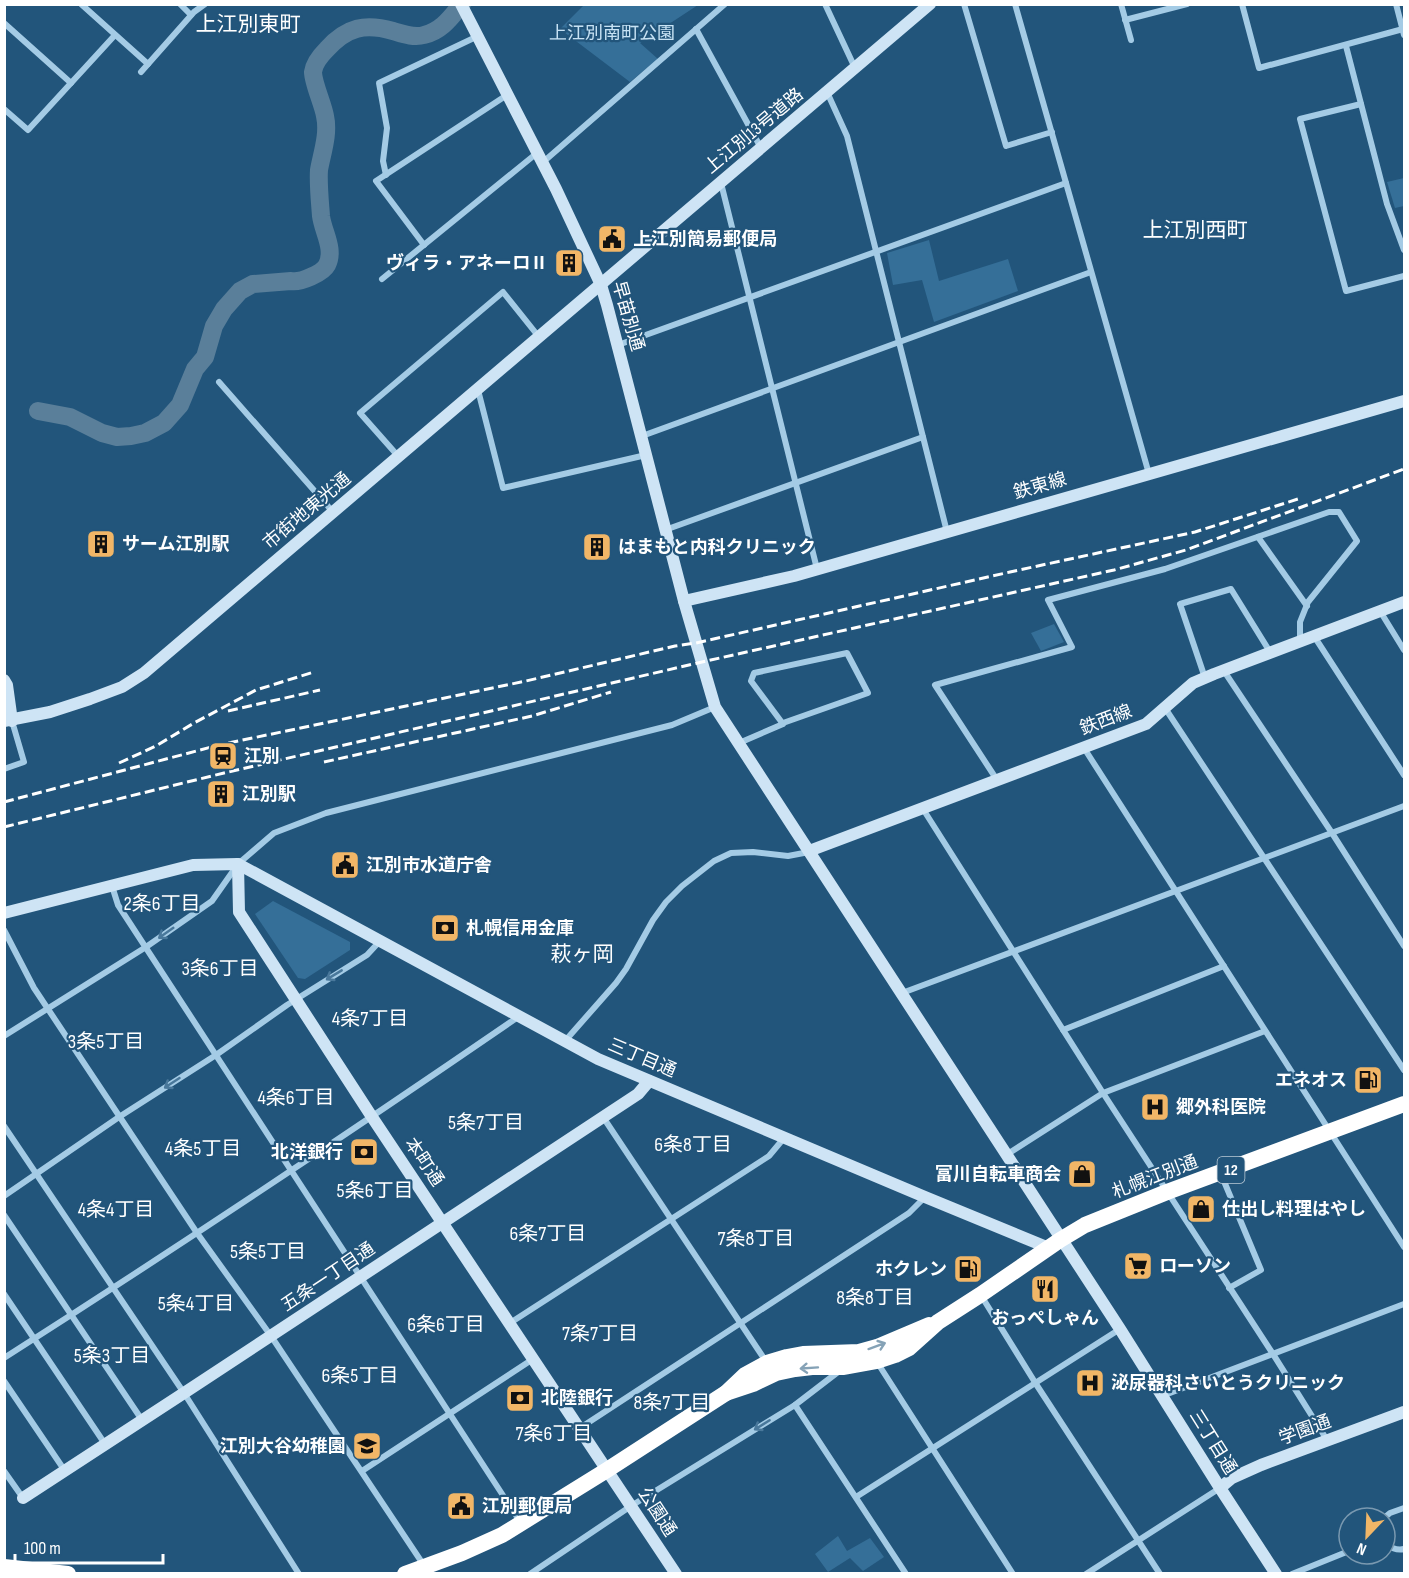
<svg xmlns="http://www.w3.org/2000/svg" width="1409" height="1578" font-family="'Sofia Sans Condensed','Noto Sans JP',sans-serif">
<style>
.green{fill:#356f98}
.lines{fill:none;stroke-linecap:round;stroke-linejoin:round}
.river{stroke:#5a7f9a;stroke-width:18}
.street{stroke:#a4cbe5;stroke-width:6}
.secondary{stroke:#cee4f5;stroke-width:12}
.highway{stroke:#fff;stroke-width:16}
.rail{stroke:#fff;stroke-width:3;stroke-dasharray:10 4.5;stroke-linecap:butt}
.oneway{stroke:#49789b}
.oneway2{stroke:#85a2b6}
.labels{text-anchor:middle;dominant-baseline:central;stroke-width:4.5;stroke-linejoin:round;paint-order:stroke}
.shield{fill:#22557b;stroke:#bdccd7;stroke-width:1.5}
.shield-label{font-size:16px;font-weight:bold;fill:#fff}
.park-label{font-size:18px;fill:#c7e2f4;stroke:#22557b}
.street-label{font-size:18px;fill:#fff;stroke:#22557b}
.poi-label{font-size:18px;font-weight:bold;fill:#fff;stroke:#22557b;text-anchor:start}
.neighbourhood-label{font-size:20px;fill:#fff;stroke:#22557b}
.quarter-label{font-size:21px;fill:#fff;stroke:#22557b}
</style>
<rect width="100%" height="100%" fill="#22557b"/>
<g class="green">
<path d="M584,5H698L640,43L658,59L630,82L560,29Z"/>
<path d="M1404,178V206L1395,208L1387,182Z"/>
<path d="M929,240L939,281L1008,259L1018,291L934,322L922,280L893,285L887,253Z"/>
<path d="M1054,624L1064,642L1041,651L1031,633Z"/>
<path d="M273,901L350,942V950L305,979L298,978L255,914Z"/>
<path d="M838,1536L847,1551L870,1538L884,1557L863,1571L850,1558L828,1572L815,1554Z"/>
</g>
<g class="lines">
<path class="river" d="M38,411L70,417L102,433L117,437L131,436L145,433L164,423L180,405L195,369L205,357L214,326L224,309L240,291L253,284L291,281C300,283 323,273 327,265C335,249 323,232 321,216C320,202 318,184 319,170C322,153 329,134 325,116C323,104 313,83 313,72C314,63 322,54 327,49C347,27 365,23 393,31C403,34 414,38 424,35C442,31 451,17 462,4"/>
<g class="street">
<path d="M81,4L148,64"/>
<path d="M180,4L191,15"/>
<path d="M825,4L855,68"/>
<path d="M964,4L1006,146L1052,132"/>
<path d="M1015,4L1149,474"/>
<path d="M1121,4L1131,40"/>
<path d="M1242,4L1259,68L1403,29"/>
<path d="M1396,4L1404,35"/>
<path d="M1125,20L1187,4"/>
<path d="M4,23L71,83"/>
<path d="M696,29L761,148"/>
<path d="M1346,46L1387,204L1404,250"/>
<path d="M141,72L194,12L205,4"/>
<path d="M827,92L847,136L947,532"/>
<path d="M1361,104L1300,119L1346,291L1404,276"/>
<path d="M4,109L28,130L115,35"/>
<path d="M542,163L725,4"/>
<path d="M386,175L383,161L387,128L379,83L476,37"/>
<path d="M721,183L817,569"/>
<path d="M424,245L376,181L507,95"/>
<path d="M382,279L537,153"/>
<path d="M618,345L1066,183"/>
<path d="M219,382L333,512"/>
<path d="M478,390L503,488L646,455"/>
<path d="M642,436L1091,272"/>
<path d="M398,456L360,413L503,292L539,337"/>
<path d="M665,530L923,437"/>
<path d="M1258,537L1307,606"/>
<path d="M1380,611L1404,650"/>
<path d="M1314,636L1404,775"/>
<path d="M1224,671L1332,833L1404,946"/>
<path d="M1205,678L1180,604L1231,589L1270,652"/>
<path d="M1165,708L1404,1070"/>
<path d="M739,743L783,724V723L868,693L847,653L754,673L751,681L783,724"/>
<path d="M1084,748L1404,1247"/>
<path d="M4,769L24,762L12,721"/>
<path d="M997,780L935,685L1072,647L1048,600L1165,569L1329,512H1339L1357,541L1308,602L1300,622V641"/>
<path d="M923,809L1103,1093L1273,1354L1327,1440"/>
<path d="M112,886L118,905L521,1523"/>
<path d="M4,930L34,988L197,1233L271,1336L423,1564"/>
<path d="M902,993L1404,806"/>
<path d="M1063,1030L1224,966"/>
<path d="M4,1036L146,947L212,901L238,864L274,833L326,813L672,725L715,707"/>
<path d="M565,1041L616,983L626,969L653,920L666,902L682,886L714,861L731,853L753,852L788,856L809,852"/>
<path d="M603,1117L767,1363"/>
<path d="M4,1126L184,1393L299,1574"/>
<path d="M1006,1155L1103,1093L1265,1031"/>
<path d="M1221,1174L1261,1270L1229,1288"/>
<path d="M4,1196L119,1117L216,1055L287,1005L367,955L380,941"/>
<path d="M4,1215L142,1420"/>
<path d="M4,1294L105,1444"/>
<path d="M982,1297L1036,1384L1160,1574"/>
<path d="M510,1323L769,1156L784,1138"/>
<path d="M4,1358C178,1247 349,1133 518,1017"/>
<path d="M877,1362L1013,1574"/>
<path d="M4,1381L65,1471"/>
<path d="M1162,1396L1404,1304"/>
<path d="M795,1405L906,1574"/>
<path d="M580,1428L909,1213L924,1198"/>
<path d="M4,1471L23,1498"/>
<path d="M362,1471L533,1359"/>
<path d="M856,1497L1120,1329"/>
<path d="M1384,1518L1390,1513L1404,1508"/>
<path d="M1385,1544C1391,1548 1397,1551 1404,1549"/>
<path d="M530,1574L631,1506L795,1405L838,1372"/>
<path d="M1086,1574L1220,1488"/>
<path d="M1292,1574L1349,1551"/>
</g>
<g class="secondary">
<path d="M461,4L556,189L601,285L607,305L684,601L715,707L1120,1329L1220,1488L1276,1574"/>
<path d="M684,601L794,576L1404,401"/>
<path d="M4,680L7,685L12,721"/>
<path d="M4,721L50,712L90,699L122,687L144,673L930,4"/>
<path d="M809,851L1146,724L1193,683L1214,674L1404,602"/>
<path d="M238,864L239,912L372,1117L676,1574"/>
<path d="M4,913L193,865L238,864L598,1059L925,1197L1049,1248"/>
<path d="M1220,1488L1232,1478L1261,1465L1404,1412"/>
<path d="M23,1498L184,1393L638,1094L649,1081"/>
</g>
<g class="highway">
<path d="M726,1393L753,1384L776,1373L795,1369L812,1367H844L877,1361L895,1355L909,1348L938,1322L980,1295L1060,1240L1085,1225L1167,1192L1404,1104"/>
<path d="M4,1567L68,1574"/>
<path d="M405,1574L462,1553L502,1535L607,1470L726,1393L745,1375L767,1363L787,1357L803,1354L859,1352L877,1347L929,1325"/>
</g>
<g class="rail">
<path d="M228,711L320,690"/>
<path d="M324,762L532,716L611,692"/>
<path d="M119,763L156,746L194,723L256,690L314,672"/>
<path d="M4,802L219,745L526,681L675,646L696,643L1010,572L1195,532L1298,499"/>
<path d="M4,827L224,773L702,662L1114,570L1186,550L1404,469"/>
</g>
</g>
<defs><path id="oneway-shaft" d="M-6 0H5M1.5-3L5.5 0L1.5 3" fill="none" stroke-width="1.6" stroke-linecap="round" stroke-linejoin="round" transform="scale(1.5)"/></defs>
<g class="oneway">
<use href="#oneway-shaft" transform="translate(166 933) rotate(145)"/>
<use href="#oneway-shaft" transform="translate(334 975) rotate(149)"/>
<use href="#oneway-shaft" transform="translate(172 1083) rotate(147)"/>
<use href="#oneway-shaft" transform="translate(762 1425) rotate(148)"/>
</g>
<g class="oneway2">
<use href="#oneway-shaft" transform="translate(877 1346) rotate(-20)"/>
<use href="#oneway-shaft" transform="translate(809 1368) rotate(176)"/>
</g>
<defs>
<g id="civic-square" transform="scale(1.5)"><rect x="-9" y="-9" width="18" height="18" rx="4" fill="#f1b667" stroke="#22557b"/><path d="M-.6-6.5H3V-4.5H.6V-3L4-1V1h2V6H-6V1h2V-1L-.6-3ZM-1.2 2.5V6h2.4V2.5Z" fill="#111"/></g>
<g id="building-square" transform="scale(1.5)"><rect x="-9" y="-9" width="18" height="18" rx="4" fill="#f1b667" stroke="#22557b"/><path d="M-4-6H4V6H1V3H-1V6H-4ZM-2.5-4.3h1.7v1.8h-1.7ZM.8-4.3h1.7v1.8H.8ZM-2.5-1h1.7V.8h-1.7ZM.8-1h1.7V.8H.8Z" fill="#111"/></g>
<g id="station-square" transform="scale(1.5)"><rect x="-9" y="-9" width="18" height="18" rx="4" fill="#f1b667" stroke="#22557b"/><path d="M-3-6H3Q5-6 5-4V2Q5 4 3 4L4.5 6H3L1.5 4h-3L-3 6H-4.5L-3 4Q-5 4-5 2V-4Q-5-6-3-6ZM-3.5-4v3h7v-3ZM-3.5 1v1.5H-2V1ZM2 1v1.5H3.5V1Z" fill="#111"/></g>
<g id="bank-square" transform="scale(1.5)"><rect x="-9" y="-9" width="18" height="18" rx="4" fill="#f1b667" stroke="#22557b"/><path d="M-6-4H6V4H-6ZM0-2.3a2.3 2.3 0 1 0 0 4.6a2.3 2.3 0 1 0 0-4.6Z" fill="#111"/></g>
<g id="fuel-square" transform="scale(1.5)"><rect x="-9" y="-9" width="18" height="18" rx="4" fill="#f1b667" stroke="#22557b"/><path d="M-5.5-6h7V0h2V4h1.3V-2.5L3-4.5l.8-.8L6-3V5H2.5V1h-1V6h-7ZM-4.2-4.7v3.2H.2V-4.7Z" fill="#111"/></g>
<g id="hospital-square" transform="scale(1.5)"><rect x="-9" y="-9" width="18" height="18" rx="4" fill="#f1b667" stroke="#22557b"/><path d="M-5-5h3v3.5h4V-5h3V5h-3V1.5h-4V5h-3Z" fill="#111"/></g>
<g id="shop-square" transform="scale(1.5)"><rect x="-9" y="-9" width="18" height="18" rx="4" fill="#f1b667" stroke="#22557b"/><path d="M-5-2.5h2.3a2.7 3.5 0 0 1 5.4 0H5L5.5 6h-11ZM-1.5-2.5h3a1.5 2.3 0 0 0-3 0Z" fill="#111"/></g>
<g id="supermarket-square" transform="scale(1.5)"><rect x="-9" y="-9" width="18" height="18" rx="4" fill="#f1b667" stroke="#22557b"/><path d="M-6-5.5h2.5l.6 2H6L4.5 2H-2.5L-4.4-4H-6ZM-1.5 3.2a1.3 1.3 0 1 0 .1 0ZM3 3.2a1.3 1.3 0 1 0 .1 0Z" fill="#111"/></g>
<g id="restaurant-square" transform="scale(1.5)"><rect x="-9" y="-9" width="18" height="18" rx="4" fill="#f1b667" stroke="#22557b"/><path d="M-5-6h1v4h1v-4h1v4h1v-4h1v5L-1.5 .5V6h-2V.5L-5-1ZM5-6V6H3V1.5H1.5Q1.5-4 5-6Z" fill="#111"/></g>
<g id="school-square" transform="scale(1.5)"><rect x="-9" y="-9" width="18" height="18" rx="4" fill="#f1b667" stroke="#22557b"/><path d="M0-5L7-2L0 1L-7-2ZM-4 1L0 2.5L4 1V4Q0 6-4 4Z" fill="#111"/></g>
</defs>
<g fill-rule="evenodd">
<use href="#civic-square" x="612" y="239"/>
<use href="#building-square" x="569" y="263"/>
<use href="#building-square" x="101" y="544"/>
<use href="#building-square" x="597" y="547"/>
<use href="#station-square" x="223" y="756"/>
<use href="#building-square" x="221" y="794"/>
<use href="#civic-square" x="345" y="865"/>
<use href="#bank-square" x="445" y="928"/>
<use href="#fuel-square" x="1368" y="1080"/>
<use href="#hospital-square" x="1155" y="1107"/>
<use href="#bank-square" x="364" y="1152"/>
<use href="#shop-square" x="1082" y="1174"/>
<use href="#shop-square" x="1201" y="1209"/>
<use href="#supermarket-square" x="1138" y="1266"/>
<use href="#fuel-square" x="968" y="1269"/>
<use href="#restaurant-square" x="1045" y="1289"/>
<use href="#hospital-square" x="1090" y="1383"/>
<use href="#bank-square" x="520" y="1398"/>
<use href="#school-square" x="367" y="1446"/>
<use href="#civic-square" x="461" y="1506"/>
</g>
<g class="labels">
<rect class="shield" x="1217.5" y="1157" width="27" height="26" rx="4.5"/>
<g class="shield-label">
<text x="1231" y="1170">12</text>
</g>
<g class="park-label">
<text x="612" y="33">上江別南町公園</text>
</g>
<g class="street-label">
<text transform="translate(754 131) rotate(-40)">上江別13号道路</text>
<text transform="translate(628 316) rotate(74)">早苗別通</text>
<text transform="translate(1040 486) rotate(-16)">鉄東線</text>
<text transform="translate(307 511) rotate(-40)">市街地東光通</text>
<text transform="translate(1106 720) rotate(-21)">鉄西線</text>
<text transform="translate(642 1058) rotate(23)">三丁目通</text>
<text transform="translate(424 1162) rotate(56)">本町通</text>
<text transform="translate(1155 1177) rotate(-21)">札幌江別通</text>
<text transform="translate(328 1277) rotate(-34)">五条一丁目通</text>
<text transform="translate(1305 1430) rotate(-20)">学園通</text>
<text transform="translate(1213 1442) rotate(58)">三丁目通</text>
<text transform="translate(657 1512) rotate(57)">公園通</text>
</g>
<g class="poi-label">
<text x="633" y="239">上江別簡易郵便局</text>
<text x="548" y="263" text-anchor="end">ヴィラ・アネーロⅡ</text>
<text x="122" y="544">サーム江別駅</text>
<text x="618" y="547">はまもと内科クリニック</text>
<text x="244" y="756">江別</text>
<text x="242" y="794">江別駅</text>
<text x="366" y="865">江別市水道庁舎</text>
<text x="466" y="928">札幌信用金庫</text>
<text x="1347" y="1080" text-anchor="end">エネオス</text>
<text x="1176" y="1107">郷外科医院</text>
<text x="343" y="1152" text-anchor="end">北洋銀行</text>
<text x="1061" y="1174" text-anchor="end">富川自転車商会</text>
<text x="1222" y="1209">仕出し料理はやし</text>
<text x="1159" y="1266">ローソン</text>
<text x="947" y="1269" text-anchor="end">ホクレン</text>
<text x="1045" y="1318" text-anchor="middle">おっぺしゃん</text>
<text x="1111" y="1383">泌尿器科さいとうクリニック</text>
<text x="541" y="1398">北陸銀行</text>
<text x="346" y="1446" text-anchor="end">江別大谷幼稚園</text>
<text x="482" y="1506">江別郵便局</text>
</g>
<g class="neighbourhood-label">
<text x="162" y="904">2条6丁目</text>
<text x="220" y="969">3条6丁目</text>
<text x="370" y="1019">4条7丁目</text>
<text x="106" y="1042">3条5丁目</text>
<text x="296" y="1098">4条6丁目</text>
<text x="486" y="1123">5条7丁目</text>
<text x="693" y="1145">6条8丁目</text>
<text x="203" y="1149">4条5丁目</text>
<text x="375" y="1191">5条6丁目</text>
<text x="116" y="1210">4条4丁目</text>
<text x="548" y="1234">6条7丁目</text>
<text x="756" y="1239">7条8丁目</text>
<text x="268" y="1252">5条5丁目</text>
<text x="875" y="1298">8条8丁目</text>
<text x="196" y="1304">5条4丁目</text>
<text x="446" y="1325">6条6丁目</text>
<text x="600" y="1334">7条7丁目</text>
<text x="112" y="1356">5条3丁目</text>
<text x="360" y="1376">6条5丁目</text>
<text x="672" y="1403">8条7丁目</text>
<text x="554" y="1434">7条6丁目</text>
</g>
<g class="quarter-label">
<text x="248" y="24">上江別東町</text>
<text x="1195" y="230">上江別西町</text>
<text x="582" y="954">萩ヶ岡</text>
</g>
</g>
<rect width="1409" height="1578" fill="none" stroke="#ffffff" stroke-width="12"/>
<g transform="translate(1367 1536) rotate(203)"><circle r="28" fill="#22557b" stroke="#7a99b0" stroke-width="1.5"/>
<path d="M0-4.5L10 22L0 15L-10 22Z" fill="#f1b667"/>
<text y="-9" font-size="16" font-weight="bold" text-anchor="middle" fill="#ffffff">N</text>
</g>
<path d="M15 1554v9h148v-9" fill="none" stroke="#ffffff" stroke-width="3"/>
<text x="24" y="1554" font-size="18" fill="#ffffff" stroke="#22557b" stroke-width="4.5" paint-order="stroke">100 m</text>
</svg>
